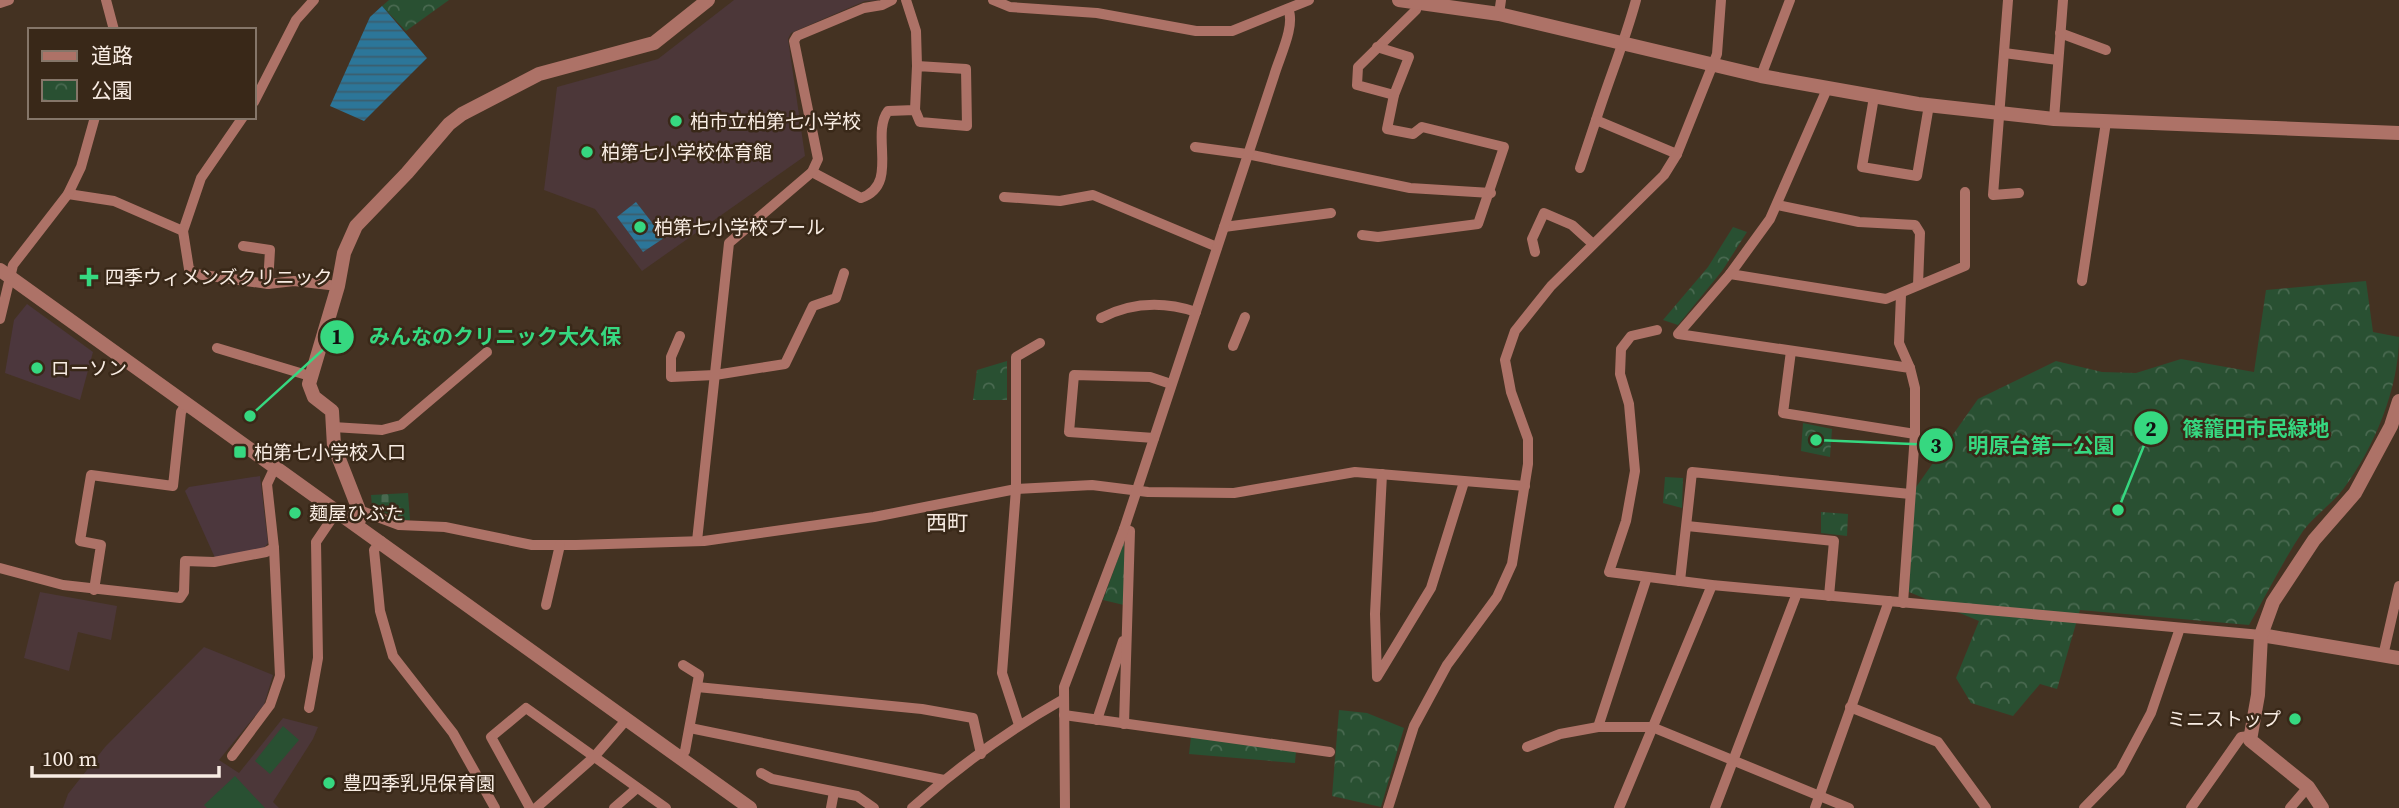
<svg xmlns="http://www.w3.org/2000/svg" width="2399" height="808" font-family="'Source Serif 4','Noto Sans JP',serif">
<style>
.commercial{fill:#4c373d}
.education{fill:#4c3739}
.cemetery{fill:url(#cemetery-stones)}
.park{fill:url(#park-crowns)}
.pitch{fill:#295032}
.water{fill:url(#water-rules)}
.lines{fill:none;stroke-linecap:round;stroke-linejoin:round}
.minor{stroke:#ad7267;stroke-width:10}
.tertiary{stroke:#ad7267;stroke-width:14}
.poi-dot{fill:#36d880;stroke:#392818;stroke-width:2.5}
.labels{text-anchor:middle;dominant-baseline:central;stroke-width:5;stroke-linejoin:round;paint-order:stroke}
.poi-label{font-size:19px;fill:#f8ece3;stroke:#392818;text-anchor:start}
.neighbourhood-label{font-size:21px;fill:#f8ece3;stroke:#392818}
.leader{fill:none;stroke:#36d880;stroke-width:2.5}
.callout-dot{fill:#36d880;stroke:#392818;stroke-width:2.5}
.mark-label{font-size:21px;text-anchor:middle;font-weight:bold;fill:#111}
.callout-label{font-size:21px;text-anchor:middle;font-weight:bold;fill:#36d880;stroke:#392818;stroke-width:5;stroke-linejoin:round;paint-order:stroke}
</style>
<defs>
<pattern id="cemetery-stones" width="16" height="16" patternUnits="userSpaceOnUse" patternTransform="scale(1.75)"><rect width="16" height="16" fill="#295032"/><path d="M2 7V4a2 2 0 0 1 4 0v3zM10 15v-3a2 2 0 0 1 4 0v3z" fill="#496950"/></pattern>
<pattern id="park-crowns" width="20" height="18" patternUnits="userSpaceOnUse" patternTransform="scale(1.75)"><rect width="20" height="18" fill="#295032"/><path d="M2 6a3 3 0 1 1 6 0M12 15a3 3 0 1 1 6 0" fill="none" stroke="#496950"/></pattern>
<pattern id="water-rules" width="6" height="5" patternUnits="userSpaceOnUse" patternTransform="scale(1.75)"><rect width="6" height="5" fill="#2c7699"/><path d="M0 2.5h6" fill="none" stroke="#3b5e6e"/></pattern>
</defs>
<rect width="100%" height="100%" fill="#443222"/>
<g class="commercial">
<path d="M27,304L93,352L80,400L5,373L14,320Z"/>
<path d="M260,476L268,543L264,548L216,560L185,491L189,487Z"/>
</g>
<g class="education">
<path d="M734,0H884L865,1L791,33L788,39L805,156L642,271L595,209L544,190L557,87L658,59Z"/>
<path d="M40,592L117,606L111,640L78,632L69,671L24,658Z"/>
<path d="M204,647L273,675L264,705L219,760L239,773L283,718L318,727L313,739L273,802L279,808H63L68,794L105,747Z"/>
</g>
<path class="cemetery" d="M408,493L410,520H400L372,506L371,495Z"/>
<g class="park">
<path d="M389,0H449L406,31L382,6Z"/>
<path d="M1733,227L1747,232L1722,271L1678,325L1663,320L1708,267Z"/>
<path d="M2366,281L2373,332L2399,337C2399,388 2374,448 2344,488C2332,504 2315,515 2303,531C2283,561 2267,594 2249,625L2080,610L2057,689L2040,684L2013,716L1971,703L1956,678L1979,621L1909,592L1914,490L1978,399L2056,361L2102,372L2136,373L2181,359L2254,372L2266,290Z"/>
<path d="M1007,361V400H973L977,370Z"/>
<path d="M1803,423L1832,429L1830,457L1801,451Z"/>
<path d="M1665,477L1683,478L1682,508L1663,503Z"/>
<path d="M1821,512L1848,514L1847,536L1821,533Z"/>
<path d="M1124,542L1128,606L1103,600Z"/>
<path d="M1339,710L1367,713L1404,728L1381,807L1332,796Z"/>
<path d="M1191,737L1296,751L1295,763L1189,754Z"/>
</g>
<g class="pitch">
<path d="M283,726L299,740L270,774L255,761Z"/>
<path d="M235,776L265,808H207L204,805Z"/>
</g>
<g class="water">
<path d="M382,6L427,58L364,121L330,106L370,17Z"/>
<path d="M636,202L664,238L643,252L617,217Z"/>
</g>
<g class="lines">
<g class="minor">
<path d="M106,0L114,30"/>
<path d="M906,0L916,31L917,66"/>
<path d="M993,0L1010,7L1097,13L1196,31H1232L1309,0"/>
<path d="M1636,0C1625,41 1609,79 1596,120L1677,154"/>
<path d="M2008,0L1993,195L2019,193"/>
<path d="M0,3L9,0"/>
<path d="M1499,14L1501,0"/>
<path d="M2060,33L2106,50"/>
<path d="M2004,53L2058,60"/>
<path d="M1761,76L1790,0"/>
<path d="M1394,95L1357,85L1358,67L1416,10L1417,3"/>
<path d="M1874,97L1862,167L1917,176L1929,105"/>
<path d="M254,102L296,20L314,0"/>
<path d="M2054,119L2063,0"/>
<path d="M1195,147L1247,154L1410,188L1491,193"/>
<path d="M1580,168L1596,120"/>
<path d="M812,172L861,198C900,185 870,135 888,111L915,110L920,122L967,126L966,69L917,66L915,110"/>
<path d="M68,194L114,201L183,231L201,178L243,117"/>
<path d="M1004,197L1060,201L1093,195L1217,247"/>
<path d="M1777,205L1859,222L1915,225L1920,233L1918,285"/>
<path d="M1224,227L1331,213"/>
<path d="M183,231L189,269L196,274L268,284L294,281L338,286"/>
<path d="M1362,235L1378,237L1478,224L1504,147L1422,127L1413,134L1387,129L1394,95L1409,57L1377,47"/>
<path d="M243,246L270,250L268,284"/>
<path d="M1535,252L1532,239L1544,213L1572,225L1593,244"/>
<path d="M1730,274L1770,219L1827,89"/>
<path d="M2082,281L2106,122"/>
<path d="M1901,295L1899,343L1910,368"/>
<path d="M1101,318C1132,302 1163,301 1196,312"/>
<path d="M0,319L13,265L68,194L81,167L95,117"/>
<path d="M1657,330L1631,336L1621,349L1620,374L1629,404L1635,471L1626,521L1609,572L1712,585L2261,635"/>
<path d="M680,336L671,357V377L715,375L785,364L813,306L836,298L844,273"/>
<path d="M1233,346L1245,317"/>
<path d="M217,348L310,376"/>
<path d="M1791,351L1783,413L1915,434"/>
<path d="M333,427L382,430L401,425L487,352"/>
<path d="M1154,438L1069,432L1074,375L1150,377L1171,384"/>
<path d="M1382,474L1375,614L1377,677L1431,588L1464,482"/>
<path d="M359,510L399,525L445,527L532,545H576L704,541L874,517L1016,489L1092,485L1148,492L1234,493L1355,472L1525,486"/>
<path d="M1687,526L1834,541L1829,596"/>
<path d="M381,541L374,550L380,611L393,656L453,733L495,808"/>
<path d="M697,541L729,243L812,172L818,159L794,41L797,36L864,8L882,5L892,0"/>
<path d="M0,568L63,585L180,598L184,592L185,561L214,562L266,552L274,548"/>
<path d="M1680,581L1692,472L1910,494"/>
<path d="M94,590L101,545L80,541L91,475L173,486L181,412L187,403"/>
<path d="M1903,603L1915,434V388L1910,368L1678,334L1730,274L1886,299L1965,266V192"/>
<path d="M546,605L560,545"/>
<path d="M2383,656L2399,586"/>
<path d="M697,687L922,709L973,718L981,754"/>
<path d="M1850,707L1938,742L1986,808"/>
<path d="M309,708L318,658L316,542L337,511"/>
<path d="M1064,715L1330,752"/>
<path d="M1097,720L1123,641"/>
<path d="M1124,724L1130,531L1124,529"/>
<path d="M1019,725L1002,673L1016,489V357L1040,343"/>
<path d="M1598,727L1647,577"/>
<path d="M690,728L944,780"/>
<path d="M1527,747L1560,734L1598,727H1652L1849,808"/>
<path d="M232,756L270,705L280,676L274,548L267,484L275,467"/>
<path d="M680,757L685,751L699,675L683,665"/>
<path d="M761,773L772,779L857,796L874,808"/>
<path d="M530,808L491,737L526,708L666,808"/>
<path d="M536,808L594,757L627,719"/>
<path d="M614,808L637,788"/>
<path d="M831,808L834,792"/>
<path d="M912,808C958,767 1009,730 1062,700"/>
<path d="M1065,808L1064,687L1124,529L1274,76C1279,58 1296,25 1288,9"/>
<path d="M1388,808L1414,726L1447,665L1497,597L1512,564L1528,464V439L1511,392L1505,360L1515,331L1551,286L1664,175L1677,154L1717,54L1721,0"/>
<path d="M1619,808L1712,585"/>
<path d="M1715,808L1797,593"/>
<path d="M1815,808L1889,601"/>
<path d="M2084,808L2120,771L2151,713L2180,628"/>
<path d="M2191,808L2241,737L2249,736"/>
<path d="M2290,808L2308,787"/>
</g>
<g class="tertiary">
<path d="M1399,0L1499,14L1761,76L1918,104L2054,119L2399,133"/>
<path d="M0,270L750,808"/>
<path d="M356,524L360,518L359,510L334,446L332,411L314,397L309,384L338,286L344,253L356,226L407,173L449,124L462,114L539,74L654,43L708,0"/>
<path d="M2261,635L2399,658"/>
<path d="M2322,808L2308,787L2250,740L2258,695L2261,635L2273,602L2314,540L2355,493L2391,426L2399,401"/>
</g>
</g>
<g class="poi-dot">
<circle cx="676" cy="121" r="7"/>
<circle cx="587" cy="152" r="7"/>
<circle cx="640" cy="227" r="7"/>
<path d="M85.5 266.5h7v7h7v7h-7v7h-7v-7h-7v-7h7z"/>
<circle cx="37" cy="368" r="7"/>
<rect x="233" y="445" width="14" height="14" rx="3.5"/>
<circle cx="295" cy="513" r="7"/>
<circle cx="2295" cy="719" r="7"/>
<circle cx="329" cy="783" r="7"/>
</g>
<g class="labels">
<g class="poi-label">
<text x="690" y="121">柏市立柏第七小学校</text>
<text x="601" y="152">柏第七小学校体育館</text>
<text x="654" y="227">柏第七小学校プール</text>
<text x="105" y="277">四季ウィメンズクリニック</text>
<text x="51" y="368">ローソン</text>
<text x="254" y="452">柏第七小学校入口</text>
<text x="309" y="513">麺屋ひぶた</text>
<text x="2281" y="719" text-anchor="end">ミニストップ</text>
<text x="343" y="783">豊四季乳児保育園</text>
</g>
<g class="neighbourhood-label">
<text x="947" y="522">西町</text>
</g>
</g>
<path class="leader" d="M250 416L337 337M2118 510L2151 428M1816 440L1936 445"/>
<g class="callout-dot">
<circle cx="250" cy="416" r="7"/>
<circle cx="2118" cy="510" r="7"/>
<circle cx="1816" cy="440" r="7"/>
<circle cx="337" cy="337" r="18"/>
<circle cx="2151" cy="428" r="18"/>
<circle cx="1936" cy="445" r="18"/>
</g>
<g class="mark-label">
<text x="337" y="344">1</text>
<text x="2151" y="436">2</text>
<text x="1936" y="453">3</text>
</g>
<g class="callout-label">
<text x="495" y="344">みんなのクリニック大久保</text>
<text x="2256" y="436">篠籠田市民緑地</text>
<text x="2041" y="453">明原台第一公園</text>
</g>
<rect x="28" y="28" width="228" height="91" fill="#392818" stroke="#857669" stroke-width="2"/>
<rect x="42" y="51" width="35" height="10" fill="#ad7267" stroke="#857669" stroke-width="2"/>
<text x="91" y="63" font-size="21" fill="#f8ece3">道路</text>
<rect x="42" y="80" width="35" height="21" fill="url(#park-crowns)" stroke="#857669" stroke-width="2"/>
<text x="91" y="98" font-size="21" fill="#f8ece3">公園</text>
<path d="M32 766v10h187v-10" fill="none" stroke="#f8ece3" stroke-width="3.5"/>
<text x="42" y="766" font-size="21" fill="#f8ece3" stroke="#392818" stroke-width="5" paint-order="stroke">100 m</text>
</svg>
